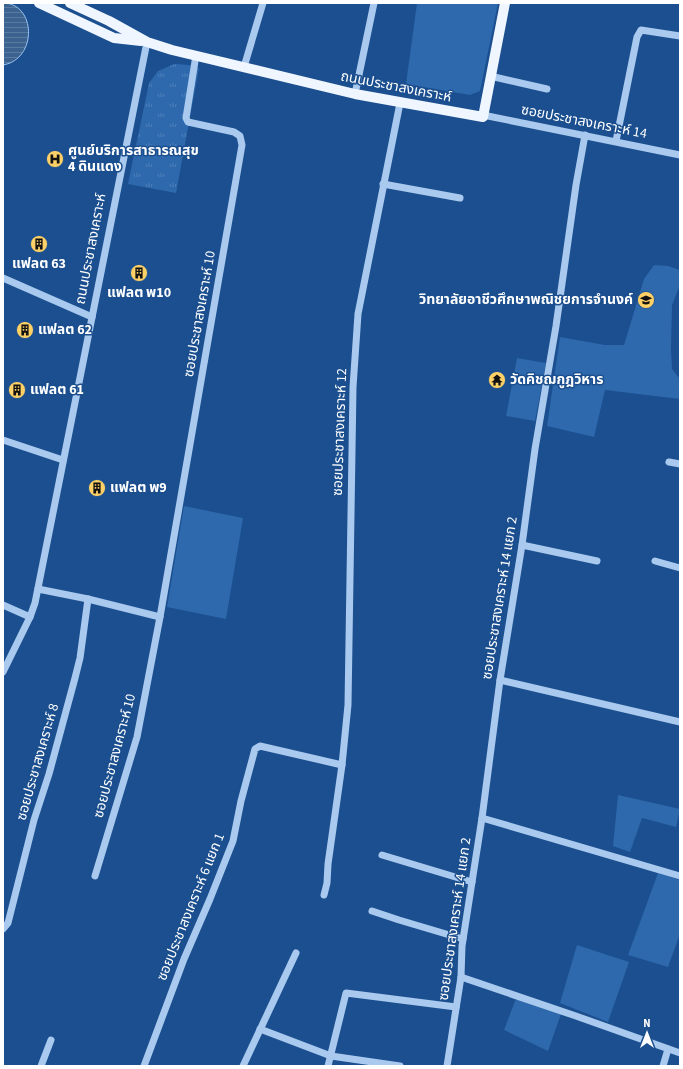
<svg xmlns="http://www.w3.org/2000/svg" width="683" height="1069" font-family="'Source Sans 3','Noto Sans Thai',sans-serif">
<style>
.green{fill:#2e69ad}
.park{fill:url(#park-tufts)}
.water{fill:url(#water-rules);stroke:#9cc4f0}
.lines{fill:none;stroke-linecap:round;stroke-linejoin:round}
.minor{stroke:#a9c9ee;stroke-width:7}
.major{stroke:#f0f6ff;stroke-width:10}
.labels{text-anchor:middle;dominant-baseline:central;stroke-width:3;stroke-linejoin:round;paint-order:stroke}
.street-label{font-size:14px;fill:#fff;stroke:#1b4f8f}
.poi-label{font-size:14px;font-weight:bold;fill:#fff;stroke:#1b4f8f;text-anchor:start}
</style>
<defs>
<pattern id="park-tufts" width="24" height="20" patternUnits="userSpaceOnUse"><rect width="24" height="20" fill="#2e69ad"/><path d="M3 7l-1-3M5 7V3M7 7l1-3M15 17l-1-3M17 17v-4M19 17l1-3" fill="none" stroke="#4d80b9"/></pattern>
<pattern id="water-rules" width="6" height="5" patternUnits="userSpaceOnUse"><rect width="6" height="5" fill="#3c6290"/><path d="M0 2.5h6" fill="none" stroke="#597aa1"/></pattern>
</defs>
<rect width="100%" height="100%" fill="#1b4f8f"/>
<g class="green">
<path d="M417,3H498L480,91L470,95L406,84Z"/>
<path d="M654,265L668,266L680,270V285L672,305L671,348L672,369L680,379V399L605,390L594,437L547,426L560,337L605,345H624L644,279Z"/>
<path d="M517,358L546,363L535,421L506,416Z"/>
<path d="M184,506L243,518L226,619L167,607Z"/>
<path d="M618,795L680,809L676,827L642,818L630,852L613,846Z"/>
<path d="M658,873L680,880V934L668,967L628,955Z"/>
<path d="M577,945L629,962L608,1022L560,1003Z"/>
<path d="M517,999L561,1014L548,1051L504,1030L515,1001Z"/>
</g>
<path class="park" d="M174,64L189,65L199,68L176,193L128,184L149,83L158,71Z"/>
<path class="water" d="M3,3C36,3 38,59 3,65Z"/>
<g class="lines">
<g class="minor">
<path d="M244,67L263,3"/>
<path d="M490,76L547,89"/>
<path d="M355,94L374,3"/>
<path d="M483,115L680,155"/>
<path d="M616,141L637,37L641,30L680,36"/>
<path d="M383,184L460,198"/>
<path d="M3,278L92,317"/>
<path d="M3,440L63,460"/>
<path d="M669,462L680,464"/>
<path d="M522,545L597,561"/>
<path d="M655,561L680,568"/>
<path d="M38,589L88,599L160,617"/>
<path d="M3,605L30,617"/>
<path d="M3,672L30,617L35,603L147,42"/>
<path d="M500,680L680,722"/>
<path d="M482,818L680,876"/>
<path d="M382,855L472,882"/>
<path d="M95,876L137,737L160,617L242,145L240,136L234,132L188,122L186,118L196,55"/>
<path d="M324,895L327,883L328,864L342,765L348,705L353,387L358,314L400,103"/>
<path d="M372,911L399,920L463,939"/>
<path d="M3,929L8,923L34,820L49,774L75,678L80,658L88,599"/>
<path d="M461,977L573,1015L680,1053"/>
<path d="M260,1029L331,1056L400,1066"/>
<path d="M41,1066L51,1040"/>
<path d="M144,1066L184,959L210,899L233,841L241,801L255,749L260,746L342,765"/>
<path d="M243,1066L296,953"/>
<path d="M328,1066L346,993L456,1007"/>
<path d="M447,1066L461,977L462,946L482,818L500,680L522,545L535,449L556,326L576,185L585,135"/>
<path d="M663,1066L668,1049"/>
</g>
<g class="major">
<path d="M39,3L114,38L141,41"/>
<path d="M70,3L109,21L147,42L172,50L355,94L483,117L505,3"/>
</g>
</g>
<defs>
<g id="hospital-disc" transform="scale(0.9)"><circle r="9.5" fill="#ffd166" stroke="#1b4f8f"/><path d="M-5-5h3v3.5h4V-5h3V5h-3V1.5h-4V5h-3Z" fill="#111"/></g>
<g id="building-disc" transform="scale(0.9)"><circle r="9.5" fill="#ffd166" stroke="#1b4f8f"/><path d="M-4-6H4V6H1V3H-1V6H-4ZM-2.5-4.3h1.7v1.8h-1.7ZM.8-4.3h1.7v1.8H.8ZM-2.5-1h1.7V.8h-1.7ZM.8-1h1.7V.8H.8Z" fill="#111"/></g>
<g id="university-disc" transform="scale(0.9)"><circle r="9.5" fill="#ffd166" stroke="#1b4f8f"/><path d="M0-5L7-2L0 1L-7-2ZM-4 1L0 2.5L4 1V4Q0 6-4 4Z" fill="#111"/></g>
<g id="temple-disc" transform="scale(0.9)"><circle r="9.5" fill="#ffd166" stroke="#1b4f8f"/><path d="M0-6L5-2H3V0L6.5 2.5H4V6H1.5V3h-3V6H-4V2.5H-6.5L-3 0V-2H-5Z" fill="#111"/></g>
</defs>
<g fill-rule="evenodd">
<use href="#hospital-disc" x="55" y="159"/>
<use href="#building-disc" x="39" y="244"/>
<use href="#building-disc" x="139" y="273"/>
<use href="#university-disc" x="646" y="300"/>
<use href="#building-disc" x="25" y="330"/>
<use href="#temple-disc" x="497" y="380"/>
<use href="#building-disc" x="17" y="390"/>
<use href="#building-disc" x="97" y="488"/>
</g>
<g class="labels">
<g class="street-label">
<text transform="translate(396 87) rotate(11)">ถนนประชาสงเคราะห์</text>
<text transform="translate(584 122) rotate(11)">ซอยประชาสงเคราะห์ 14</text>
<text transform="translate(91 249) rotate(-79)">ถนนประชาสงเคราะห์</text>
<text transform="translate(200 314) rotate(-80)">ซอยประชาสงเคราะห์ 10</text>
<text transform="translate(340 432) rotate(-88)">ซอยประชาสงเคราะห์ 12</text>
<text transform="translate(500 598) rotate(-81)">ซอยประชาสงเคราะห์ 14 แยก 2</text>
<text transform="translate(115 756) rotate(-75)">ซอยประชาสงเคราะห์ 10</text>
<text transform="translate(38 762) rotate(-74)">ซอยประชาสงเคราะห์ 8</text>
<text transform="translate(191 907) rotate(-68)">ซอยประชาสงเคราะห์ 6 แยก 1</text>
<text transform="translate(455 919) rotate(-82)">ซอยประชาสงเคราะห์ 14 แยก 2</text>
</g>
<g class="poi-label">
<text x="68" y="151">ศูนย์บริการสาธารณสุข<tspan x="68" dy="16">4 ดินแดง</tspan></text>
<text x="39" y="264" text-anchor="middle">แฟลต 63</text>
<text x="139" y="293" text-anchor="middle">แฟลต พ10</text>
<text x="633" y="300" text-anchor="end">วิทยาลัยอาชีวศึกษาพณิชยการจำนงค์</text>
<text x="38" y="330">แฟลต 62</text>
<text x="510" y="380">วัดคิชฌกูฎวิหาร</text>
<text x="30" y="390">แฟลต 61</text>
<text x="110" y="488">แฟลต พ9</text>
</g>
</g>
<rect width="683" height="1069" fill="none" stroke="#ffffff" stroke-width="8"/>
<g transform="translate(647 1033)" stroke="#1b4f8f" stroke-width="3" paint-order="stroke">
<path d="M0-3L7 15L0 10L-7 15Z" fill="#ffffff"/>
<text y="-6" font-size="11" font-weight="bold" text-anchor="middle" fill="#ffffff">N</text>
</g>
</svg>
